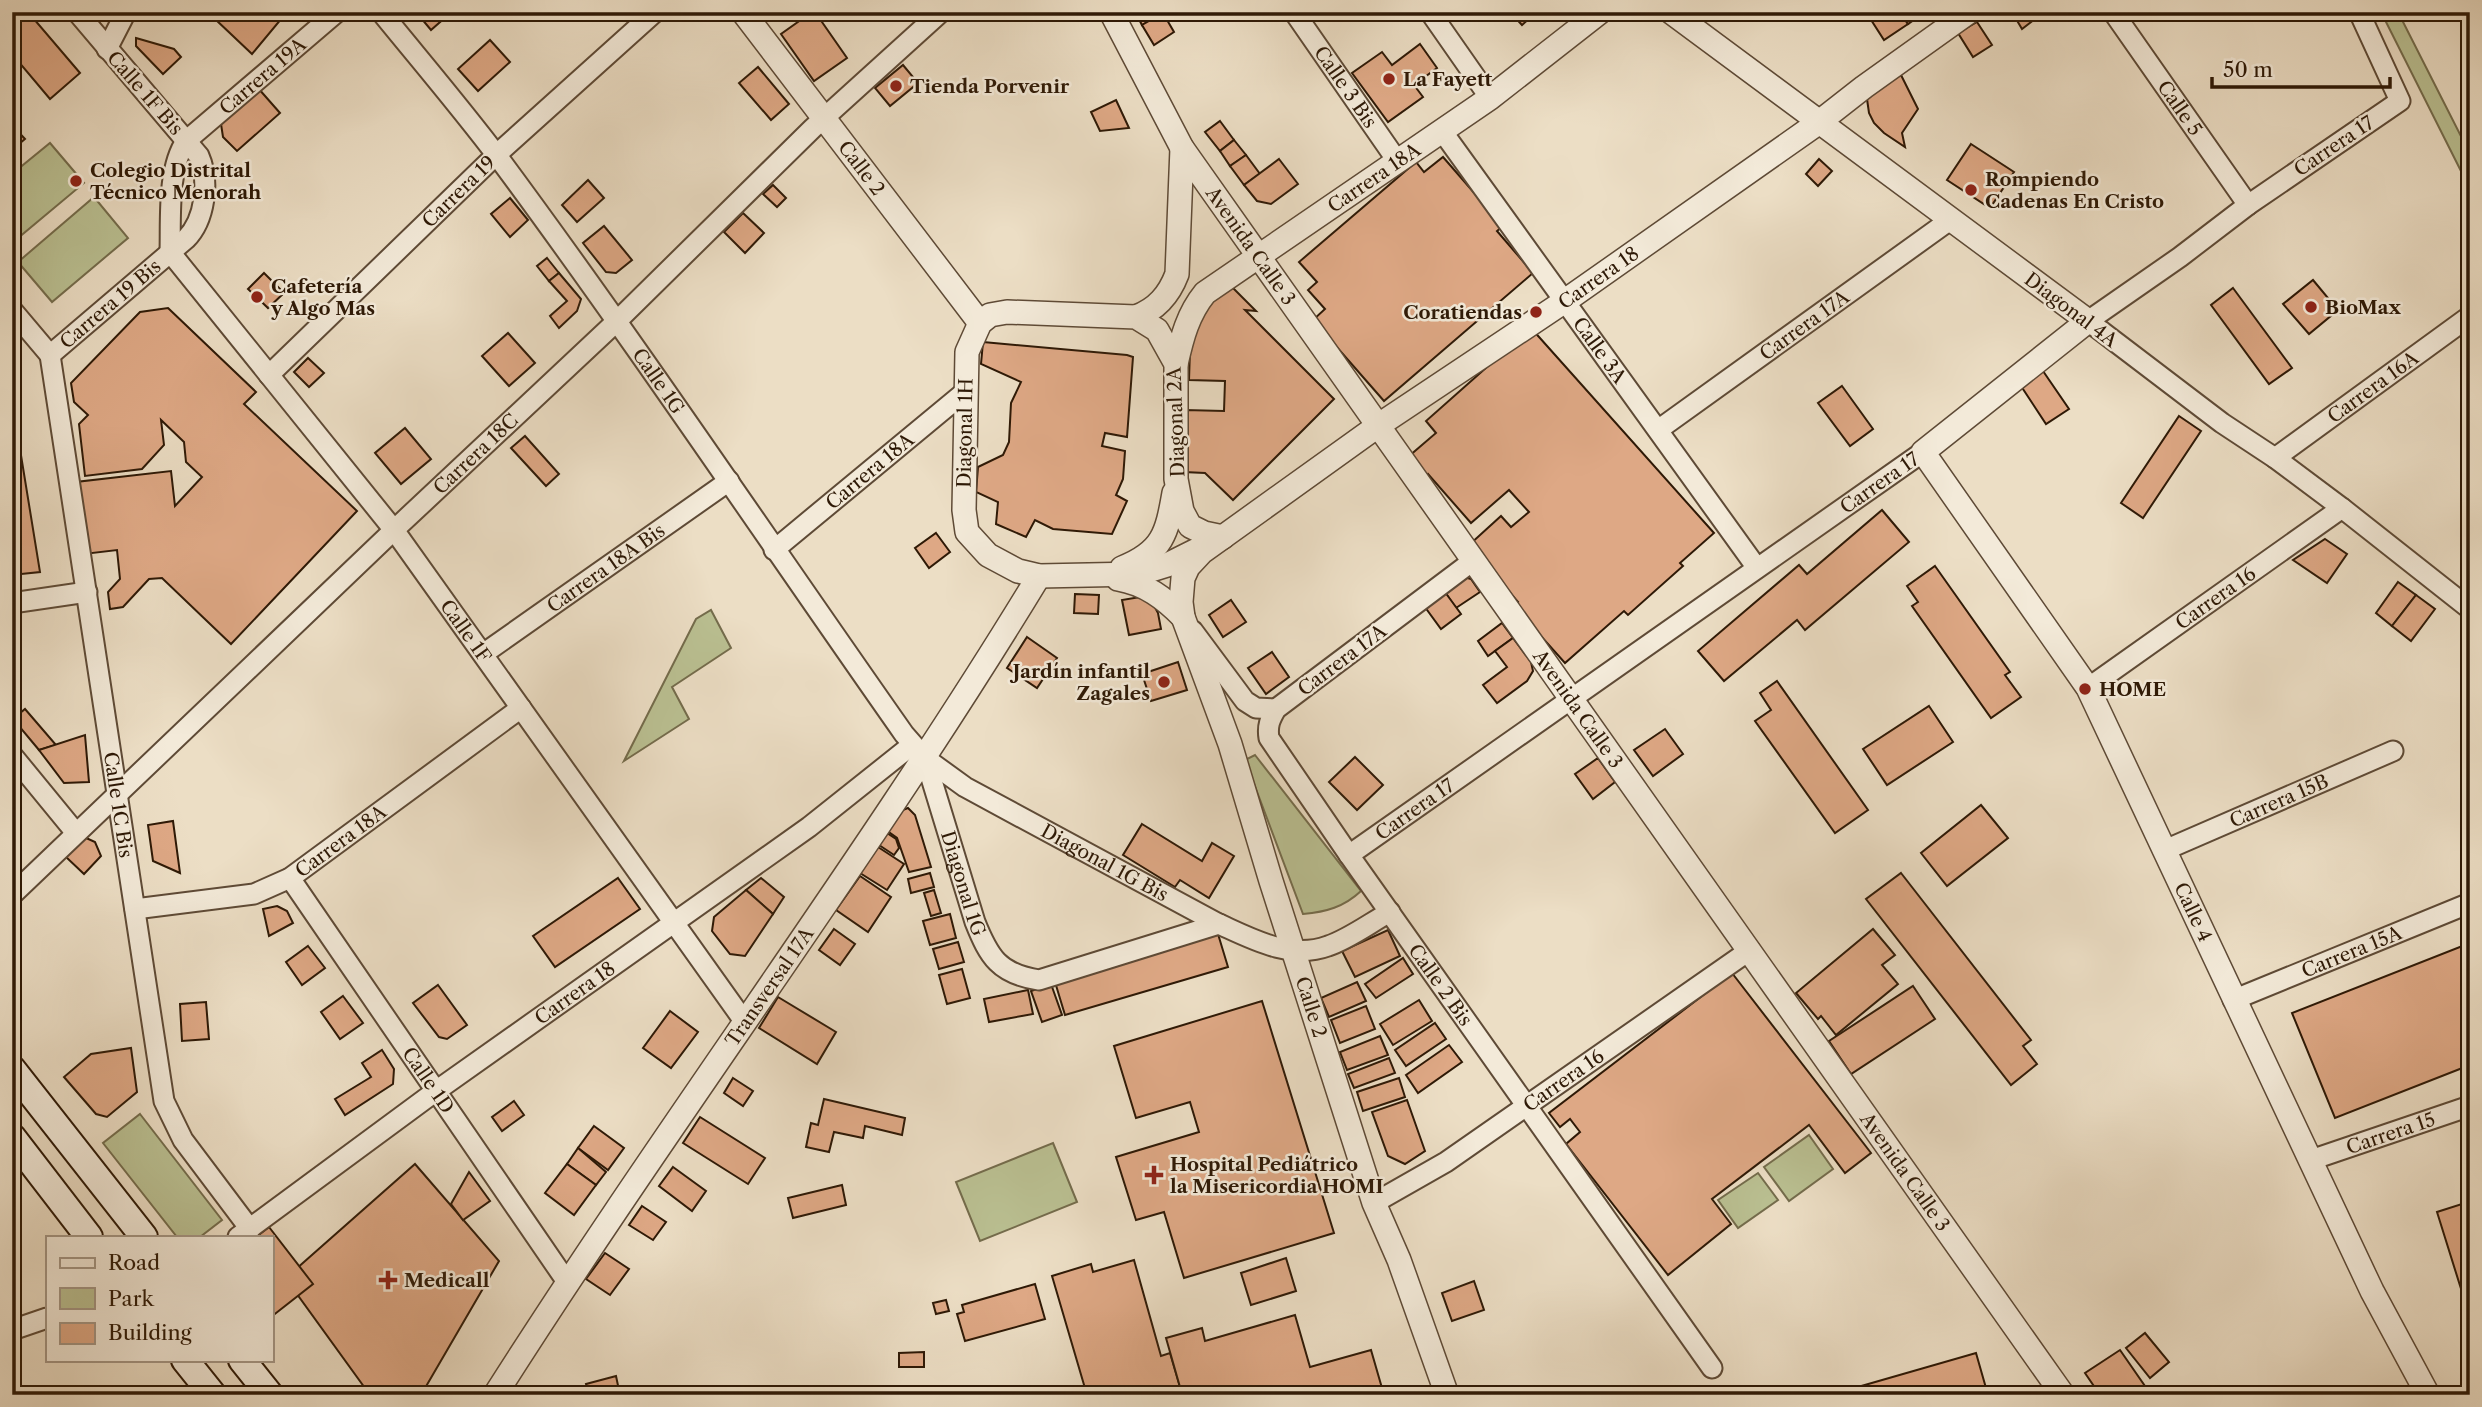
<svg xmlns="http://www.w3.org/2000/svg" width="2482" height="1407" font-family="'Libre Caslon Text',serif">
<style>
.green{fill:#bac092;stroke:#746c4c;stroke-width:2}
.building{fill:#dea885;stroke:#2e1906;stroke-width:2}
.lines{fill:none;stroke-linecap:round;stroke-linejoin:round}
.minor-casing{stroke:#5e4a36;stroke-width:23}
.tertiary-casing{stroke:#5e4a36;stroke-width:26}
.secondary-casing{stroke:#2e1906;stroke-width:30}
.minor{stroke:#f3ead9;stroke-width:19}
.tertiary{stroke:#f3ead9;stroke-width:23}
.secondary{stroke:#f3ead9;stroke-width:26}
.poi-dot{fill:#8f2418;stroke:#f3ead9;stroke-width:2.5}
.labels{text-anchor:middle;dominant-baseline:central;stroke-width:5;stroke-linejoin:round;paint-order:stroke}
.street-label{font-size:19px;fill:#2e1906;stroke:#f3ead9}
.poi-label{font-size:19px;font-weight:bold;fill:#2e1906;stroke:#f3ead9;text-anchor:start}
</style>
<rect width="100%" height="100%" fill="#ecdec5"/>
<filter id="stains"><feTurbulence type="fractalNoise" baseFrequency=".00286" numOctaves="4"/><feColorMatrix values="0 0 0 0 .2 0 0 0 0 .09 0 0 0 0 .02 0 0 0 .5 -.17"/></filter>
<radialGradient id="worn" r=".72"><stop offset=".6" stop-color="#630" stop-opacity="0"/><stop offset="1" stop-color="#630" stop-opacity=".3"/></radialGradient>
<g class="green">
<path d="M2381,12H2398L2470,154V189Z"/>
<path d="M50,143L84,183L12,243V174Z"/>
<path d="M94,197L128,238L52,302L18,262Z"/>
<path d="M711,610L731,648L672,687L689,719L624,761L696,619Z"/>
<path d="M1255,755L1361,891C1344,907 1326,912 1303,914L1245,760Z"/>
<path d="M140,1114L222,1220L200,1237H177L103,1143Z"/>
<path d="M1809,1135L1833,1169L1789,1201L1764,1167Z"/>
<path d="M1053,1143L1077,1202L980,1241L956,1182Z"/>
<path d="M1758,1173L1778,1200L1738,1228L1718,1200Z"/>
</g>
<g class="building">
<path d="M15,12H28L80,73L50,99L12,54V14Z"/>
<path d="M218,12H287L252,54L214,18Z"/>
<path d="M416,12H446L448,15L431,30Z"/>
<path d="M812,12H815L847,58L814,81L781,34Z"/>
<path d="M1135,12H1163V13L1142,25Z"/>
<path d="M1510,12H1537L1522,25Z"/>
<path d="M1866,12H1900L1908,24L1884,40Z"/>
<path d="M1900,12H1925L1908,24Z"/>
<path d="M2012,12H2044L2022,29Z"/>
<path d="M1163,13L1174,32L1154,45L1142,25Z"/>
<path d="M1977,22L1992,45L1973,57L1958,33Z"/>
<path d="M136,38L174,49L181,57L163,74L136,46Z"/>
<path d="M490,40L510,62L478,91L458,69Z"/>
<path d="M1420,44L1437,68L1414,85L1423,97L1388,122L1352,73L1382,52L1392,65Z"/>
<path d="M903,65L918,83L890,106L875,88Z"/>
<path d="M758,67L789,104L771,120L739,83Z"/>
<path d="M1901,75L1918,109L1902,133L1905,147L1884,133L1874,123L1869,113L1867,99L1883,84Z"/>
<path d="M258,88L280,113L237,151L223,137L221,124L225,117Z"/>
<path d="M1116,100L1129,128L1100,131L1091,112Z"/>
<path d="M1220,121L1234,140L1220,151L1205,132Z"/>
<path d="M12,125L25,139L12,150Z"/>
<path d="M1234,140L1246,155L1230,166L1220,151Z"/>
<path d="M1971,144L2014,172L1990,208L1947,180Z"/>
<path d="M1246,155L1260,174L1244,185L1230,166Z"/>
<path d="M1443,157L1503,226L1497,231L1533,273L1384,401L1313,320L1325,309L1308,290L1317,282L1299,262L1416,162L1424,172Z"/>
<path d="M1279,159L1298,184L1271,204L1257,201L1244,185Z"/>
<path d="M1819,159L1832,171L1818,186L1806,174Z"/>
<path d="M588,180L604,198L577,222L562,205Z"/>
<path d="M773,185L786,198L777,207L763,194Z"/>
<path d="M510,198L528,220L510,237L491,214Z"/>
<path d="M743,213L764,233L745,253L724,232Z"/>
<path d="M604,226L632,260L616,273L606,272L583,243Z"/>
<path d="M547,258L559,273L549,281L537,266Z"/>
<path d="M264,273L284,293L268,308L248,289Z"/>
<path d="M559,273L581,299L577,311L559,328L550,316L567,301L549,281Z"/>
<path d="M2313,280L2338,310L2309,334L2283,304Z"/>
<path d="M1228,283L1256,311L1245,310L1334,399L1233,500L1205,473L1184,472L1185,410L1224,411L1225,381L1189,380L1191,320Z"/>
<path d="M2233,288L2292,368L2269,384L2211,305Z"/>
<path d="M168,308L256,392L244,404L357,511L231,644L162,578L149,579L123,607L110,609L108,592L120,579L117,550L84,554L76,482L171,471L175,506L202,477L186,462L184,442L161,420L164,445L142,469L85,476L79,424L88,415L74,402L71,383L140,312Z"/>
<path d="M1531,328L1714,533L1680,563L1683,566L1628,615L1624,611L1565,663L1514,606L1518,602L1469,545L1501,516L1511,527L1529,512L1509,490L1471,523L1428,474L1423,479L1408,457L1436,433L1426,421Z"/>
<path d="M508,333L535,363L509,386L482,356Z"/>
<path d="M983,342L1127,355L1133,357L1127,437L1105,433L1102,446L1125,451L1123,479L1116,495L1127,501L1112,534L1053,529L1035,520L1026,537L996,524L998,502L976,492L978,467L1003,455L1009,442L1011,403L1021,382L981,364Z"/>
<path d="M308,358L324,373L309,387L294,372Z"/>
<path d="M2043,371L2069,409L2046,424L2021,386Z"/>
<path d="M1842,386L1873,429L1850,446L1818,403Z"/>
<path d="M12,400L40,572L12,575Z"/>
<path d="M2179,416L2201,431L2143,518L2121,503Z"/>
<path d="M405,428L431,459L401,484L375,453Z"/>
<path d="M525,436L559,474L546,486L511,448Z"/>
<path d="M1882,510L1909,542L1805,630L1797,620L1724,681L1698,651L1799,565L1807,574Z"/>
<path d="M936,533L950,552L929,568L915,548Z"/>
<path d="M2325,539L2347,554L2327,583L2293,560Z"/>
<path d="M1935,566L2010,672L2005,675L2021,697L1991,718L1912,606L1918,602L1907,586Z"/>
<path d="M1464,577L1471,579L1480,592L1456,608L1442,588Z"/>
<path d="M2398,582L2416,595L2392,626L2376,613Z"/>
<path d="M1442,588L1461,614L1441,629L1422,603Z"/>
<path d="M1075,594L1099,595L1098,614L1074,613Z"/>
<path d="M2416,595L2435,609L2411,641L2392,626Z"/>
<path d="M1140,597L1152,602L1158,613L1161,629L1129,635L1122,600Z"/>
<path d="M1231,600L1246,622L1223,637L1209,615Z"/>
<path d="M1502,623L1513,638L1488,656L1478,641Z"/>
<path d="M1027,637L1057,658L1037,688L1007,668Z"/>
<path d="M1513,638L1531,662L1533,671L1527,681L1497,703L1483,685L1507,667L1495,651Z"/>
<path d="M1272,652L1289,677L1266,694L1248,668Z"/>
<path d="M1178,662L1187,690L1151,701L1142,674Z"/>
<path d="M1777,681L1868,810L1835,833L1755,721L1771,710L1760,693Z"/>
<path d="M1929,706L1953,742L1887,785L1863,749Z"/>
<path d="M25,709L56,745L39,750L13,719Z"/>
<path d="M1665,729L1683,754L1653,776L1634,750Z"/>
<path d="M85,735L89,782L64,783L39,750Z"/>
<path d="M1355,757L1383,785L1357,810L1329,782Z"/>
<path d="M1598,758L1615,782L1593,799L1575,774Z"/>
<path d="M1981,805L2008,838L1947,886L1921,853Z"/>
<path d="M908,808L915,815L931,867L909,872L897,838L886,830L900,811Z"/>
<path d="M173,821L180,873L153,861L148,825Z"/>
<path d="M1142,824L1202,861L1212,843L1234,856L1209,898L1180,880L1175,887L1123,855Z"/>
<path d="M887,833L896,839L899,848L894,855L879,845Z"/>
<path d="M84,837L95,842L101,856L84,874L66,857Z"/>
<path d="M878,847L904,864L887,890L860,873Z"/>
<path d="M930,873L934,887L911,893L908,879Z"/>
<path d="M1901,873L2031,1040L2023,1046L2037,1064L2011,1085L1866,899Z"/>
<path d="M860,876L891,897L868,932L836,910Z"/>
<path d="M618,878L640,909L555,967L533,936Z"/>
<path d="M761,878L784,897L773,914L746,890Z"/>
<path d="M746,890L773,914L745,956L730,954L712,931L714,917Z"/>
<path d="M934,890L941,913L931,916L924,893Z"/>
<path d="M277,906L287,911L293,923L269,936L263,909Z"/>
<path d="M950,914L956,938L930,945L923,921Z"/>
<path d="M834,929L855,944L840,965L819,950Z"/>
<path d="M1873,929L1895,955L1882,965L1898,984L1836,1035L1821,1016L1818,1019L1796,993Z"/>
<path d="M1388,930L1400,956L1355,977L1342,951Z"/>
<path d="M1218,934L1228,967L1065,1015L1055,982Z"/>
<path d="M958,942L964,962L939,969L933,949Z"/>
<path d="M2470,943V1065L2335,1118L2292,1013Z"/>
<path d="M308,946L325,968L302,985L286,962Z"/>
<path d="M1403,958L1413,974L1376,998L1365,984Z"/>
<path d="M962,969L970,998L947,1004L939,975Z"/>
<path d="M1732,973L1871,1153L1845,1173L1809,1125L1712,1199L1731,1224L1668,1275L1566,1144L1580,1132L1570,1119L1560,1127L1549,1113Z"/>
<path d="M1357,982L1366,1001L1329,1017L1321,998Z"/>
<path d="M1051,984L1062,1015L1042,1022L1031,991Z"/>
<path d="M438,985L467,1025L447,1039L439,1037L413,1003Z"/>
<path d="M1913,986L1935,1019L1851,1074L1829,1041Z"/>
<path d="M1028,990L1033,1014L989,1022L984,999Z"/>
<path d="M343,996L363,1023L340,1039L321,1012Z"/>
<path d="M778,997L836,1032L817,1064L759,1028Z"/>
<path d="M1419,1000L1432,1021L1393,1045L1380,1024Z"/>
<path d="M1262,1001L1334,1233L1184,1278L1164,1212L1136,1220L1116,1157L1199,1132L1190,1102L1136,1118L1114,1046Z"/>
<path d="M206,1002L209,1039L182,1041L180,1004Z"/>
<path d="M1366,1006L1375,1029L1340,1043L1331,1020Z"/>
<path d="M670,1011L698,1032L671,1068L643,1048Z"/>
<path d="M1435,1023L1446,1039L1406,1066L1395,1050Z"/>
<path d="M1380,1036L1388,1055L1347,1070L1340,1052Z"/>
<path d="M1449,1045L1462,1062L1418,1093L1406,1075Z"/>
<path d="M131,1048L137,1092L107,1117L96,1114L64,1077L91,1054Z"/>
<path d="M382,1050L394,1069L393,1084L345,1115L335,1099L371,1077L362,1063Z"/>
<path d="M1389,1058L1395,1073L1354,1088L1348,1074Z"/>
<path d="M733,1078L753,1091L743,1106L724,1093Z"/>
<path d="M1399,1078L1405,1097L1363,1111L1357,1092Z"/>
<path d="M824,1099L905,1118L902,1135L865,1126L863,1138L834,1132L829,1152L806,1147L811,1123L818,1125Z"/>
<path d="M1407,1100L1425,1151L1405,1164L1388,1156L1372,1112Z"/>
<path d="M514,1101L524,1115L502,1131L492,1117Z"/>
<path d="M700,1117L765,1158L748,1184L683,1143Z"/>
<path d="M594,1126L624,1148L608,1170L578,1148Z"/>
<path d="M578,1148L606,1172L596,1185L567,1164Z"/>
<path d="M415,1164L499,1261L421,1395H370L289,1283L287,1277Z"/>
<path d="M567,1164L596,1185L574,1215L545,1193Z"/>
<path d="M673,1167L706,1191L692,1211L659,1186Z"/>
<path d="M469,1172L490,1201L463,1220L451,1204Z"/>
<path d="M842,1185L846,1205L793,1218L788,1198Z"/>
<path d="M2468,1202L2470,1289L2462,1292L2437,1212Z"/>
<path d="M642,1206L666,1222L653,1240L629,1225Z"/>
<path d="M269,1227L313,1284L271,1317V1237H256Z"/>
<path d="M605,1253L629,1269L610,1295L586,1279Z"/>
<path d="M1286,1258L1296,1291L1251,1305L1241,1273Z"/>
<path d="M1134,1260L1161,1356L1170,1353L1182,1394L1087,1395L1052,1276L1091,1264L1093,1272Z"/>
<path d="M1474,1281L1484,1310L1452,1321L1442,1293Z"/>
<path d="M1035,1284L1045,1319L965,1341L957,1314L964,1312L962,1305Z"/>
<path d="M946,1300L949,1311L936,1314L933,1303Z"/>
<path d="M1295,1315L1310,1367L1371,1350L1384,1395H1179L1182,1394L1166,1338L1202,1328L1205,1341Z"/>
<path d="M2145,1333L2169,1362L2150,1378L2126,1348Z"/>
<path d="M2120,1350L2147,1389L2100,1395L2085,1373Z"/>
<path d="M924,1352V1367H899V1353Z"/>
<path d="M1976,1353L1988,1395H1830Z"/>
<path d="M616,1376L620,1395H589L586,1384Z"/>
</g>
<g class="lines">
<g class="minor-casing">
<g id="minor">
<path id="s1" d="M381,12C420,60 461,108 498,157C638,346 769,542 904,734L925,758L965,787L1219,924C1252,939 1290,960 1328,946C1349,939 1370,923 1390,912"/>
<path id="s2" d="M1294,12L1398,162"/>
<path d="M1430,12L1490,98"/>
<path id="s3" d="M2113,12L2248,205"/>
<path d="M2359,12L2400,101L2248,205L2180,257L2088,321L2222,423L2275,458L2342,508L2470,609"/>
<path d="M107,49L126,12"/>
<path id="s4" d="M1442,131L1757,568"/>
<path id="s5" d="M170,252L394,530L744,1021"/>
<path id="s6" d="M170,252C171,219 167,169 186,141L337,12"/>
<path d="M12,310L50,355"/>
<path id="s7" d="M50,355L164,1101L183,1140L250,1229"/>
<path id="s8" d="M50,355L186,239C205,220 210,181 199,156L77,12"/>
<path id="s9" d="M269,375L496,155L655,12"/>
<path id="s10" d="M1658,430L1950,220"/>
<path id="s11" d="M2275,458L2470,316"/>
<path id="s12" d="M774,550L966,391"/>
<path id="s13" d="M1474,560L1276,709C1270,719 1267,726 1269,738L1349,855L1712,1368"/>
<path d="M12,603L87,592"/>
<path d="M1193,631L1245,701L1256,708L1276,709"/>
<path id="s14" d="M483,654L729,481"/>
<path id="s15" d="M2088,688L2342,508"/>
<path d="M12,755L76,833"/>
<path id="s16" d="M925,758L975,922C989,957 999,974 1039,980L1219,924"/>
<path id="s17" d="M2165,850L2393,751"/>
<path id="s18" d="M1349,855L1923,452"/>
<path id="s19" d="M290,878L567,1282"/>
<path id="s20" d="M12,895L394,530L617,321L813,128L941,12"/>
<path id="s21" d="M135,909L254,894L290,878L521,708"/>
<path id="s22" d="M2233,1000L2470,903"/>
<path id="s23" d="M2311,1160L2470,1106"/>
<path id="s24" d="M1374,1203L1446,1162L1750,950"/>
<path id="s25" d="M238,1237L436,1091L809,827L912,745"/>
<path d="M12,1330L47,1318"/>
</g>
</g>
<g class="tertiary-casing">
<g id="tertiary">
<path id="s26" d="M743,12L980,323"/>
<path id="s27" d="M1111,12L1182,148L2063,1395"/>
<path id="s28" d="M1671,12L2088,321L1923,452L2088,688L2372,1291L2428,1395"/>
<path d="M1007,312L1136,317L1157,330L1176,364V479L1182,511L1190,526L1204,533L1223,537L1167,565L1138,574L1039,576L1018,571L988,555L967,532L964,510L967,352L980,323L990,315Z"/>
<path d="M1136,317C1157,309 1169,295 1177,274L1182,148"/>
<path id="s29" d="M1176,364C1182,337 1188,314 1205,293L1490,98L1600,12"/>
<path d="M1122,568C1163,552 1167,533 1174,493"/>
<path d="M1118,579C1146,584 1164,598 1183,617"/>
<path id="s30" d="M495,1395C671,1118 869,856 1039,576"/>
<path id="s31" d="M1447,1395L1399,1260L1374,1203L1271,881L1230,744L1183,617L1181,602L1183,578L1188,567L1202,552L1379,425L1565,301L1818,123L1864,87L1969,12"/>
</g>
</g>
<g class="secondary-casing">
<g id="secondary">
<path d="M12,1069L144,1237"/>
<path d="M12,1137L89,1237"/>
<path d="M185,1360L213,1395"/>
<path d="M242,1360L270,1395"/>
</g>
</g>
<use href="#minor" class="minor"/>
<use href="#tertiary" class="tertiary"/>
<use href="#secondary" class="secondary"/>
</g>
<g class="poi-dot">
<circle cx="1389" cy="79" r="7"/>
<circle cx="896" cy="86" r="7"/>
<circle cx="76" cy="181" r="7"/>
<circle cx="1971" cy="190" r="7"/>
<circle cx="257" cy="297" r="7"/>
<circle cx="2311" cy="307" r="7"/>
<circle cx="1536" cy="312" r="7"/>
<circle cx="1164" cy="682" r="7"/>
<circle cx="2085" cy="689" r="7"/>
<path d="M1150.5 1164.5h7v7h7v7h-7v7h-7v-7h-7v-7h7z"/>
<path d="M384.5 1269.5h7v7h7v7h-7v7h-7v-7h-7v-7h7z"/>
</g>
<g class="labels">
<g class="street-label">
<text stroke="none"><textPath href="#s6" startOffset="214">Carrera 19A</textPath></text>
<text stroke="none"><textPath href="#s2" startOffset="91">Calle 3 Bis</textPath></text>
<text transform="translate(145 93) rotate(49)">Calle 1F Bis</text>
<text stroke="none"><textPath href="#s3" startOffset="117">Calle 5</textPath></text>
<text transform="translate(2334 146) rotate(-34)">Carrera 17</text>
<text stroke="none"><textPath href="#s26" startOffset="196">Calle 2</textPath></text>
<text stroke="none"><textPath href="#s29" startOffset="282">Carrera 18A</textPath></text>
<text stroke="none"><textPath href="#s9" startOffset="264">Carrera 19</textPath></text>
<text stroke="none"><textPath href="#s27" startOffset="273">Avenida Calle 3</textPath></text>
<text stroke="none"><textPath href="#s31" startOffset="1376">Carrera 18</textPath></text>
<text stroke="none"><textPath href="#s8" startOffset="79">Carrera 19 Bis</textPath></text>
<text transform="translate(2071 310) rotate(37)">Diagonal 4A</text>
<text stroke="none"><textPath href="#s10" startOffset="180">Carrera 17A</textPath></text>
<text stroke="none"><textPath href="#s4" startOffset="270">Calle 3A</textPath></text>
<text stroke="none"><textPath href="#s1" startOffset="462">Calle 1G</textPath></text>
<text stroke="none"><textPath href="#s11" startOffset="121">Carrera 16A</textPath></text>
<text transform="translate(1176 422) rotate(-92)">Diagonal 2A</text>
<text transform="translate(965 433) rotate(-89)">Diagonal 1H</text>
<text stroke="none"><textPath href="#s20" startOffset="640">Carrera 18C</textPath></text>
<text stroke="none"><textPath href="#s12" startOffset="124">Carrera 18A</textPath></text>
<text stroke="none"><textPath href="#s18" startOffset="648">Carrera 17</textPath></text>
<text stroke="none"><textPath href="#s14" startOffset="150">Carrera 18A Bis</textPath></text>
<text stroke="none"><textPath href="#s15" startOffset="156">Carrera 16</textPath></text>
<text stroke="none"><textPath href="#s5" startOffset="481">Calle 1F</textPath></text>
<text transform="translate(1342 660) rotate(-37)">Carrera 17A</text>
<text stroke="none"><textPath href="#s27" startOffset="840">Avenida Calle 3</textPath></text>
<text stroke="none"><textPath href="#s17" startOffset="124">Carrera 15B</textPath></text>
<text stroke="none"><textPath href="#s7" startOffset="455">Calle 1C Bis</textPath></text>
<text stroke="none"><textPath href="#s18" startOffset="80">Carrera 17</textPath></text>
<text stroke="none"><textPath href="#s21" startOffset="222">Carrera 18A</textPath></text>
<text stroke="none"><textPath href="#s1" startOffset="1132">Diagonal 1G Bis</textPath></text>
<text stroke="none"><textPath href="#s16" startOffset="131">Diagonal 1G</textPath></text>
<text stroke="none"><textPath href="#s28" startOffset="1265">Calle 4</textPath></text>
<text stroke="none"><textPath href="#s22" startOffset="128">Carrera 15A</textPath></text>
<text stroke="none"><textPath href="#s13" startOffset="579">Calle 2 Bis</textPath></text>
<text stroke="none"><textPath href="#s30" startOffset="492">Transversal 17A</textPath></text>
<text stroke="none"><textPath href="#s25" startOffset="416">Carrera 18</textPath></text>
<text transform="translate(1311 1007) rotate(72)">Calle 2</text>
<text stroke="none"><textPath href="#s19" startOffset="245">Calle 1D</textPath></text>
<text stroke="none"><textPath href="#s24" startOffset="226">Carrera 16</textPath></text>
<text stroke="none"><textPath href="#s23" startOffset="84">Carrera 15</textPath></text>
<text stroke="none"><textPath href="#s27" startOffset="1407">Avenida Calle 3</textPath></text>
</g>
<g class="poi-label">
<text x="1403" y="79">La Fayett</text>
<text x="910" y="86">Tienda Porvenir</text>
<text x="90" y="170">Colegio Distrital<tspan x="90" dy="22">Técnico Menorah</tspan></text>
<text x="1985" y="179">Rompiendo<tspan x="1985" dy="22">Cadenas En Cristo</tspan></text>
<text x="271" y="286">Cafetería<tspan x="271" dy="22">y Algo Mas</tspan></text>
<text x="2325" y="307">BioMax</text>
<text x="1522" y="312" text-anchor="end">Coratiendas</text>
<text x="1150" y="671" text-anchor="end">Jardín infantil<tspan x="1150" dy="22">Zagales</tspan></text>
<text x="2099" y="689">HOME</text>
<text x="1170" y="1164">Hospital Pediátrico<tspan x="1170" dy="22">la Misericordia HOMI</tspan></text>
<text x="404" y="1280">Medicall</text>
</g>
</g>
<rect width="2482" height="1407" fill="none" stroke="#ecdec5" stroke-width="42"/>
<rect x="14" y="14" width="2454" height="1379" fill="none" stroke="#2e1906" stroke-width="3.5"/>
<rect x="21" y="21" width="2440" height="1365" fill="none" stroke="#2e1906" stroke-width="2"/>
<rect x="46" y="1236" width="228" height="126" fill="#f3ead9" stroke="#a49685" stroke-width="2"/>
<rect x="60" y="1258" width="35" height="10" fill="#f3ead9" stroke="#a49685" stroke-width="2"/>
<text x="108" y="1270" font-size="21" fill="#2e1906">Road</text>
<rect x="60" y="1288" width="35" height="21" fill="#bac092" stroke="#a49685" stroke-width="2"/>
<text x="108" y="1306" font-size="21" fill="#2e1906">Park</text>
<rect x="60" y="1323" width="35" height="21" fill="#dea885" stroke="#a49685" stroke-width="2"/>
<text x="108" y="1340" font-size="21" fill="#2e1906">Building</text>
<path d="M2212 77v10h178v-10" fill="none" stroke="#2e1906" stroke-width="3.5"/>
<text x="2223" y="77" font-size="21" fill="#2e1906" stroke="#f3ead9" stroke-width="5" paint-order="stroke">50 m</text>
<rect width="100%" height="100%" filter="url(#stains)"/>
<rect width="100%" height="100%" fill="url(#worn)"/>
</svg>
